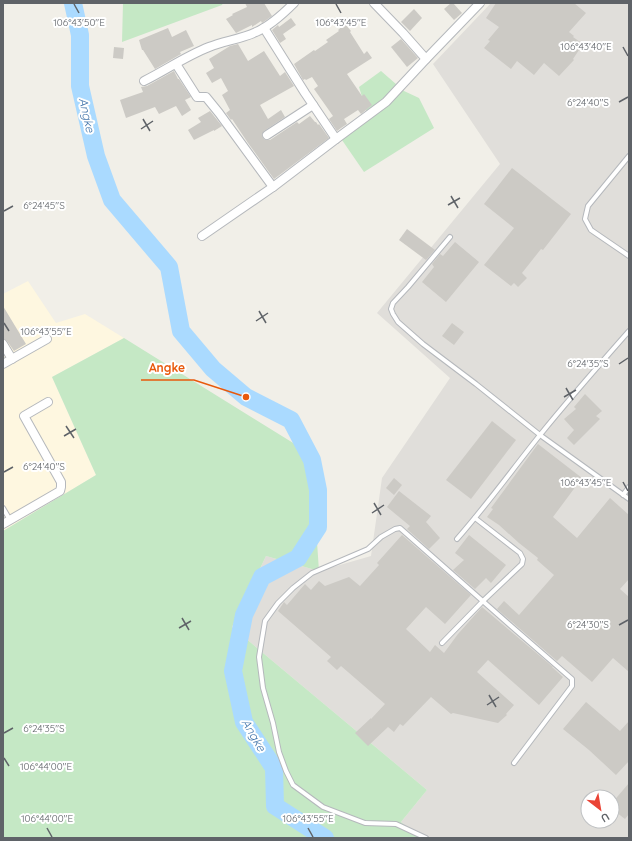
<svg xmlns="http://www.w3.org/2000/svg" width="632" height="841" font-family="Quicksand,sans-serif">
<style>
.commercial{fill:#fef7e0}
.industrial{fill:#e0deda;fill-rule:evenodd}
.green{fill:#c5e8c5}
.lines{fill:none;stroke-linecap:round;stroke-linejoin:round}
.river{stroke:#aadaff;stroke-width:18}
.building{fill:#cccac5}
.lane-casing{stroke:#b5b8bc;stroke-width:6}
.street-casing{stroke:#b5b8bc;stroke-width:10}
.lane{stroke:#fff;stroke-width:4}
.street{stroke:#fff;stroke-width:8}
.ticks{fill:none;stroke:#5f6368;stroke-width:1.5}
.labels{text-anchor:middle;dominant-baseline:central;stroke-width:4;stroke-linejoin:round;paint-order:stroke}
.water-label{font-size:12px;font-style:italic;fill:#4174aa;stroke:#fff}
.ticks-label{font-size:10px;text-anchor:middle;fill:#5f6368;stroke:#fff;stroke-width:4;stroke-linejoin:round;paint-order:stroke}
.leader{fill:none;stroke:#e8590c;stroke-width:1.5}
.callout-dot{fill:#e8590c;stroke:#fff;stroke-width:1.5}
.callout-label{font-size:12px;text-anchor:middle;font-weight:bold;fill:#e8590c;stroke:#fff;stroke-width:4;stroke-linejoin:round;paint-order:stroke}
</style>
<rect width="100%" height="100%" fill="#f1efe8"/>
<path class="commercial" d="M28,281L56,323L85,314L124,338L52,377L96,475L3,531V294Z"/>
<path class="industrial" d="M491,3H629V838H419L401,822L427,790L232,627L266,556L319,571L371,556L382,478L450,378L377,313L500,164L433,64ZM588,797H612V821H588Z"/>
<g class="green">
<path d="M123,3H223L222,5L122,42Z"/>
<path d="M381,71L404,91L419,98L434,128L364,172L342,140L369,119L359,87Z"/>
<path d="M124,338L311,454L319,571L266,556L232,627L427,790L401,822L419,838H3V531L96,475L52,377Z"/>
</g>
<g class="lines">
<path class="river" d="M73,3L80,35V86L96,156L112,200L169,267L181,331L213,369L246,397L291,420L312,460L318,490V527L298,558L262,577L244,615L233,671L244,722L274,768L275,806L325,838"/>
</g>
<g class="building">
<path d="M245,3H264L272,16L262,23L261,21L252,27V25L236,33L226,19L233,15L232,14L247,7Z"/>
<path d="M451,3H453L462,13L454,20L444,9Z"/>
<path d="M496,3H574L586,13L569,32L574,36L573,37L583,44L573,59L574,60L559,76L544,63L534,75L517,61L511,69L484,48L490,41L488,40L499,27L486,18Z"/>
<path d="M414,9L422,18L410,31L401,22Z"/>
<path d="M291,18L296,25L283,34L286,39L280,43L272,30L278,25L279,27Z"/>
<path d="M345,24L351,31L350,32L364,54L367,51L372,58L347,74L362,96L364,94L372,105L361,114L358,110L344,119L347,124L341,128L337,131L329,119L333,116L314,89L318,86L312,77L306,80L305,79L303,80L294,64L314,50L315,51L328,42L326,40L339,31L338,30Z"/>
<path d="M168,28L172,37L186,30L194,46L180,52L181,54L155,69L143,50H142L139,40L156,33Z"/>
<path d="M401,39L418,58L407,67L391,47Z"/>
<path d="M238,44L248,61L264,51L280,76L285,72L294,86L260,105L268,119L281,110L285,117L264,131L262,135L263,138L265,140H270L297,122L299,124L310,116L315,122H316L318,125L319,124L329,138L274,179L248,143L232,119L231,120L226,113L230,110L222,95L228,91L221,78L212,83L206,73L214,68L209,59L230,46Z"/>
<path d="M114,47L124,48L123,59L113,58Z"/>
<path d="M174,71L178,79H179L191,97L185,100L191,110L182,116L176,106L159,114L155,107L126,118L120,100L143,92L141,87L147,86Z"/>
<path d="M210,111L222,126L214,131V130L194,140L188,130L201,122L198,118Z"/>
<path d="M512,168L571,214L543,250L541,249L522,273L527,278L518,287L514,283L511,286L484,265L514,228L484,204Z"/>
<path d="M407,229L435,250L426,260L399,240Z"/>
<path d="M455,242L479,262L446,302L422,282L434,267L432,264L440,254L443,256Z"/>
<path d="M3,306L26,344L14,351L7,341L3,339Z"/>
<path d="M452,323L464,332L454,345L442,336Z"/>
<path d="M585,394L602,411L596,416L600,419L574,445L567,438L574,430L564,419L576,409L574,407Z"/>
<path d="M492,421L516,440L471,499L446,480Z"/>
<path d="M538,444L582,478L553,517L577,538L610,498L629,515V579L620,589L629,597V672L613,658L592,682L562,656L557,661L497,609L504,601L519,615L554,575L537,560L538,558L519,543L499,525L487,517L493,509L491,508Z"/>
<path d="M394,478L402,485L394,495L386,488Z"/>
<path d="M399,491L431,516L426,522L440,538L429,549L407,529L410,526L387,507Z"/>
<path d="M402,535L471,595L445,624L426,607L406,629L430,652L435,645L444,653L458,634L482,607L553,667H552L563,677L539,705L488,660L477,672L514,705L506,714L507,715L498,723L453,713L451,714L431,697L403,726L400,724L394,732L388,727L368,746L355,733L371,718V719L385,704L341,666L337,670L327,661L331,657L278,611L284,602L287,605L305,584L311,590L319,581L325,586L349,577L360,586L379,565L377,563Z"/>
<path d="M469,535L506,565L491,583L486,578L475,589L453,570L464,560L455,553Z"/>
<path d="M586,702L620,731L629,721V761L616,775L589,750L563,729Z"/>
<path d="M629,783V814L625,819L612,809V803Z"/>
</g>
<g class="lines">
<g class="lane-casing">
<g id="lane">
<path d="M629,156L588,206L585,219L591,230L629,256"/>
<path d="M450,237L408,287L393,303L391,309L393,314L398,322L423,344L476,384L540,435L629,499"/>
<path d="M623,495L629,487"/>
<path d="M3,508L10,520"/>
<path d="M457,539C486,506 512,470 540,435C569,399 599,365 629,331"/>
<path d="M442,643L483,601L522,564L523,559L520,553L475,518"/>
<path d="M426,838L396,824L365,823L323,807L293,785L286,771L279,752L273,723L263,688L259,657L265,621L278,603L293,588L312,573L368,549L381,537L395,529L400,528L511,626L572,679V686L514,763"/>
</g>
</g>
<g class="street-casing">
<g id="street">
<path d="M374,3L403,33L426,59"/>
<path d="M264,28L305,93L336,139"/>
<path d="M176,64L197,97H206L219,113L273,187"/>
<path d="M144,81C166,70 186,56 209,47C224,41 241,39 256,32C270,26 283,14 294,3"/>
<path d="M267,135L313,105"/>
<path d="M202,236L273,187L336,139L386,102L426,59L480,3"/>
<path d="M3,344L12,359"/>
<path d="M3,364L47,339"/>
<path d="M3,524L60,491L61,487V482L24,416L48,402"/>
</g>
</g>
<use href="#lane" class="lane"/>
<use href="#street" class="street"/>
</g>
<path class="ticks" d="M74,4L79,13M336,4L341,13M623,47L628,56M619,102L628,97M143,119L150,131M141,129L153,121M451,196L458,208M448,205L460,198M4,211L13,206M259,311L266,323M256,321L268,313M4,323L9,331M619,364L628,358M566,388L573,400M564,397L576,390M66,426L74,438M64,436L76,429M4,472L13,467M623,482L628,491M374,503L381,515M372,513L384,505M182,618L189,630M619,625L628,620M179,628L191,621M489,695L496,707M487,705L499,697M4,733L13,728M4,758L9,766M47,828L52,837M308,828L313,837"/>
<g class="labels">
<g class="water-label">
<text transform="translate(87 115) rotate(77)">Angke</text>
<text transform="translate(254 735) rotate(60)">Angke</text>
</g>
</g>
<g class="ticks-label">
<text x="79" y="26">106°43'50"E</text>
<text x="341" y="26">106°43'45"E</text>
<text x="586" y="50">106°43'40"E</text>
<text x="588" y="106">6°24'40"S</text>
<text x="44" y="209">6°24'45"S</text>
<text x="46" y="335">106°43'55"E</text>
<text x="588" y="367">6°24'35"S</text>
<text x="44" y="470">6°24'40"S</text>
<text x="586" y="486">106°43'45"E</text>
<text x="588" y="628">6°24'30"S</text>
<text x="44" y="732">6°24'35"S</text>
<text x="46" y="770">106°44'00"E</text>
<text x="47" y="822">106°44'00"E</text>
<text x="308" y="822">106°43'55"E</text>
</g>
<path class="leader" d="M246 397L194 380H141"/>
<circle class="callout-dot" cx="246" cy="397" r="4"/>
<g class="callout-label">
<text x="167" y="372">Angke</text>
</g>
<rect width="632" height="841" fill="none" stroke="#5f6368" stroke-width="8"/>
<g transform="translate(600 809) rotate(149)"><circle r="19" fill="#ffffff" stroke="#bfc1c3"/>
<path d="M0-3L7 15L0 10L-7 15Z" fill="#ea4335"/>
<text y="-6" font-size="11" font-weight="bold" text-anchor="middle" fill="#5f6368">U</text>
</g>
</svg>
